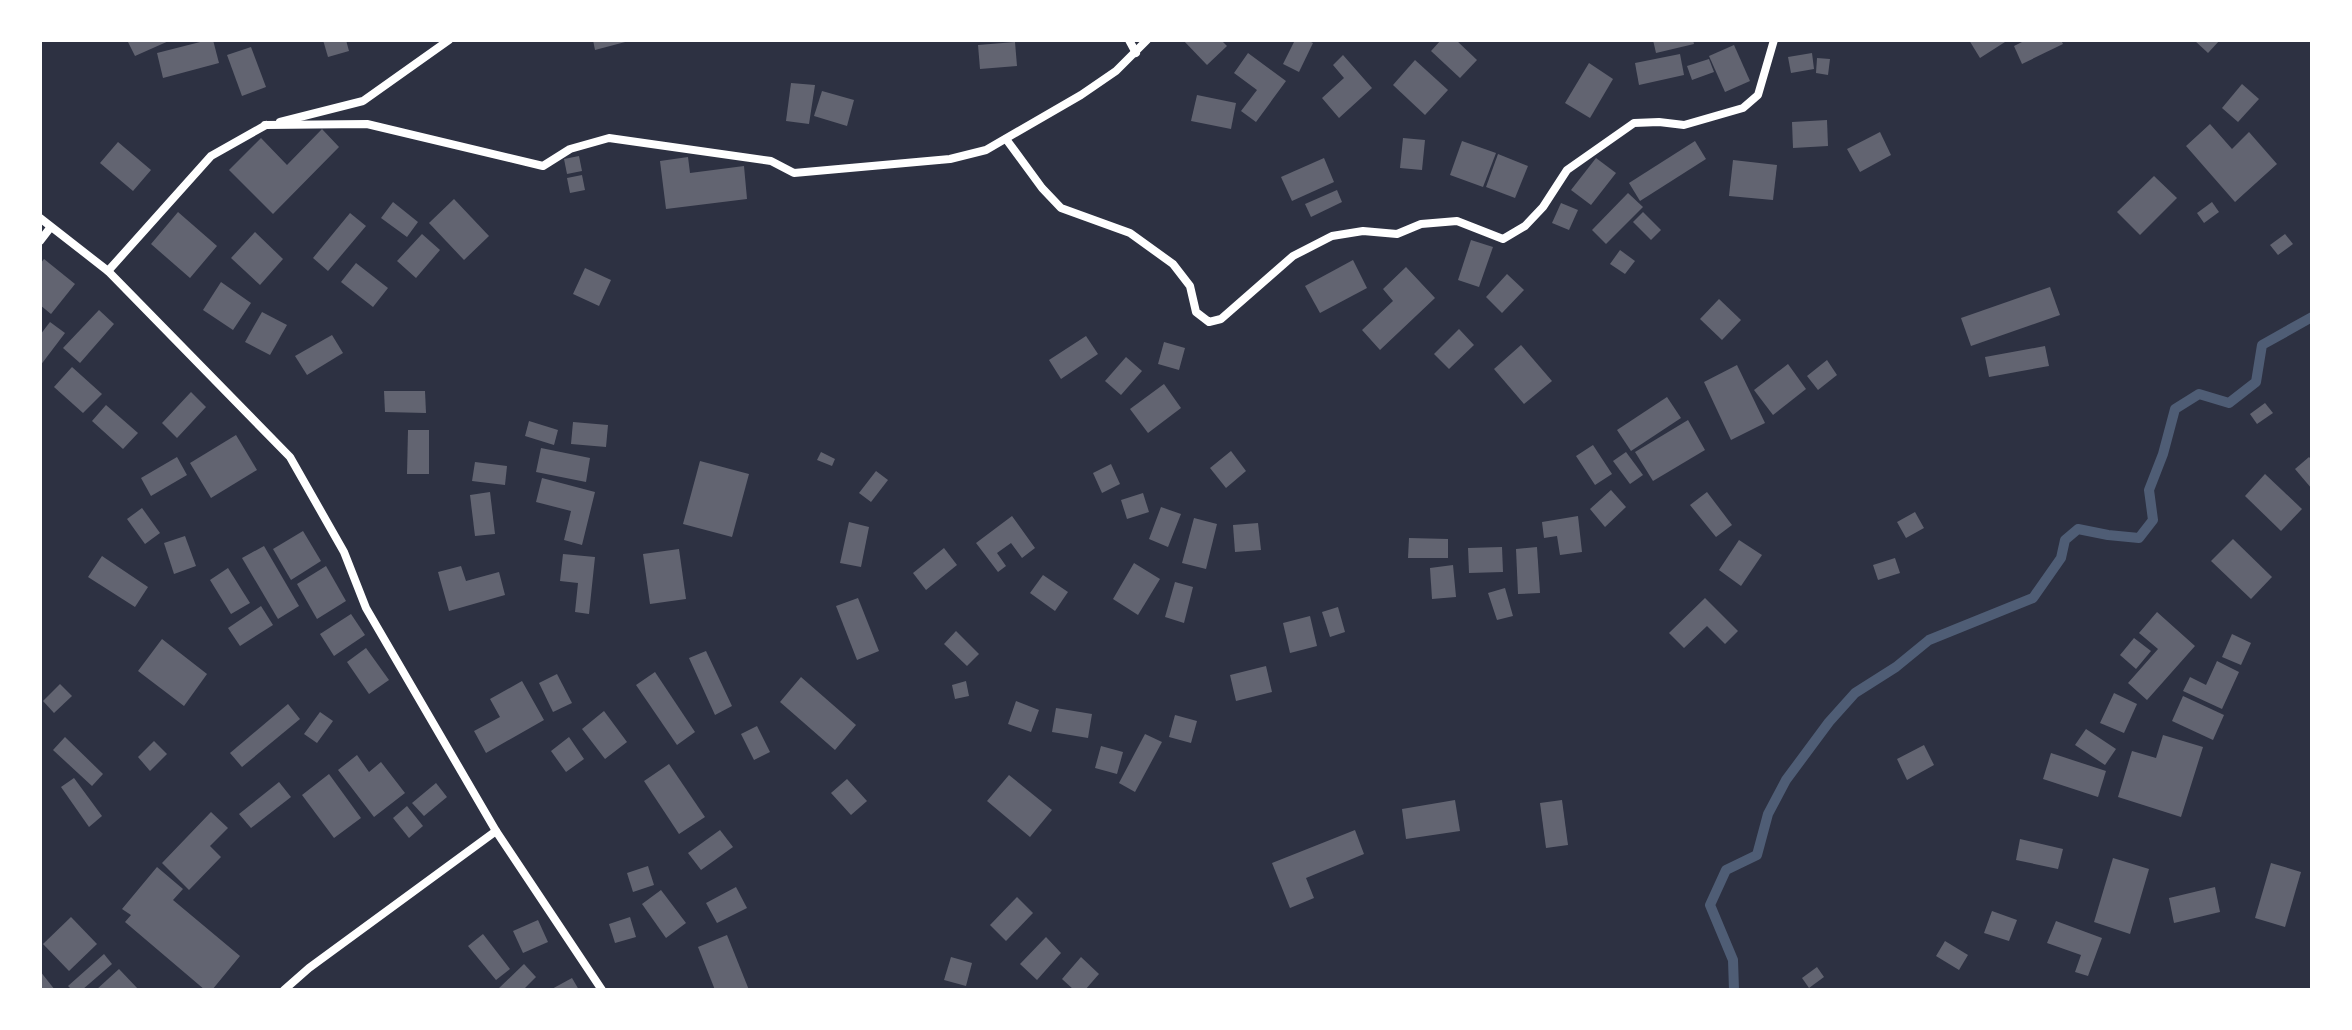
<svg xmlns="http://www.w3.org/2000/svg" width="2352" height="1030" font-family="Barlow,sans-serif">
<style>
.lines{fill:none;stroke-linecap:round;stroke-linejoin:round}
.stream{stroke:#4f5d75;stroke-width:10}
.building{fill:#626471}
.minor{stroke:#fff;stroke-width:8}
</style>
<rect width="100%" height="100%" fill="#2d3142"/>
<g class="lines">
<path class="stream" d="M1734,990L1733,960L1710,905L1726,870L1757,855L1768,814L1786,780L1829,722L1855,693L1896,667L1929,640L2033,598L2061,558L2065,540L2078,529L2108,535L2139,538L2153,520L2149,490L2163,454L2175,409L2199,394L2229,403L2256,382L2262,345L2312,317"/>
</g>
<g class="building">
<path d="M127,40H171L135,56Z"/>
<path d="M208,40H213L219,63L163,78L157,53Z"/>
<path d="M323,40H346L349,51L328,57Z"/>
<path d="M593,40H629V41L595,50Z"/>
<path d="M1183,40H1221L1227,46L1207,65Z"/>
<path d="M1295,40H1307L1313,43L1299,72L1283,64Z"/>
<path d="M1441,40H1456L1477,60L1460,78L1431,51Z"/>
<path d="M1653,40H1693L1694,44L1656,53Z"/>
<path d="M1969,40H2004L2005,42L1980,58Z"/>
<path d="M2026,40H2061L2063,44L2022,64L2014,46Z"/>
<path d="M2194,40H2220L2208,53Z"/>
<path d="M1015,42L1017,66L980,69L978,45Z"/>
<path d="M1734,45L1750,81L1725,92L1709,56Z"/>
<path d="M251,47L266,87L242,96L227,55Z"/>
<path d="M1248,53L1286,81L1256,122L1241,111L1257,90L1234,73Z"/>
<path d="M1812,53L1814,69L1791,73L1788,57Z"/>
<path d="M1680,54L1684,75L1639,85L1635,63Z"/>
<path d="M1343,55L1372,88L1339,118L1322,98L1344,78L1333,65Z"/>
<path d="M1817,58L1830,59L1828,75L1816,73Z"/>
<path d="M1709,59L1714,72L1692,80L1687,66Z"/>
<path d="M1415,60L1448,90L1425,115L1393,85Z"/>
<path d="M1589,63L1613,79L1590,118L1565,103Z"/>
<path d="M791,83L815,85L809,124L786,121Z"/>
<path d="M2242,84L2259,99L2238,122L2222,108Z"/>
<path d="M822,91L854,100L847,126L814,116Z"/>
<path d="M1197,95L1236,103L1231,129L1191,121Z"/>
<path d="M1827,120L1828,146L1793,148L1792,122Z"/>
<path d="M2210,124L2232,149L2249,132L2277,164L2235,202L2186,146Z"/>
<path d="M322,129L339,147L273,214L229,170L261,138L287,165Z"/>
<path d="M1880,132L1891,155L1860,172L1847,149Z"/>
<path d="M1403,138L1425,140L1422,170L1400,168Z"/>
<path d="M1462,141L1496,153L1483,187L1450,175Z"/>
<path d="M1695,141L1706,159L1640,201L1629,183Z"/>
<path d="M118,142L151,170L133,191L100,163Z"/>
<path d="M1498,154L1528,166L1515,198L1486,187Z"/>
<path d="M579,156L582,171L567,174L564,159Z"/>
<path d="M688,157L690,173L744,166L747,199L666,209L660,161Z"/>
<path d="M1324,158L1334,182L1292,201L1281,177Z"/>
<path d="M1596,158L1616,173L1591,205L1571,190Z"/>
<path d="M1733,160L1777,165L1773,200L1729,196Z"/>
<path d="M582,175L585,190L570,193L567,178Z"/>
<path d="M2154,176L2177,198L2140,235L2117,212Z"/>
<path d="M1337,190L1342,202L1311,217L1305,204Z"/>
<path d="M1628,193L1643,207L1606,244L1592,230Z"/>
<path d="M454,199L489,236L464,260L429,223Z"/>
<path d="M393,202L418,222L407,237L381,218Z"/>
<path d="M2212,202L2219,212L2204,223L2197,213Z"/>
<path d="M1561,203L1578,210L1569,230L1552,223Z"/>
<path d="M178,212L217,246L190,278L151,244Z"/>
<path d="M1643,212L1661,230L1651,240L1633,222Z"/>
<path d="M350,213L366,226L328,271L313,258Z"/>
<path d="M255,232L283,259L260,285L231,258Z"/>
<path d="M422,234L440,250L416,278L397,261Z"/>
<path d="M2285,234L2293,244L2278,255L2270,245Z"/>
<path d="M1471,240L1493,247L1479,287L1458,280Z"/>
<path d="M1620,250L1635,261L1625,274L1610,264Z"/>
<path d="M44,259L75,284L51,314L40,305V264Z"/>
<path d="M1353,260L1367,288L1320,313L1305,286Z"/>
<path d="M356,263L388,288L373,307L341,282Z"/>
<path d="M1406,267L1435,298L1380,350L1362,330L1393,301L1383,289Z"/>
<path d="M585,268L611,280L599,306L573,294Z"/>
<path d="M1507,274L1524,290L1502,313L1486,297Z"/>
<path d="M221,282L251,303L233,330L203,310Z"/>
<path d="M2050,287L2060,315L1971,346L1961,318Z"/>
<path d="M1719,299L1741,320L1722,340L1700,319Z"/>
<path d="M99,310L114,324L80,363L63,348Z"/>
<path d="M262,312L287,325L270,355L245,342Z"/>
<path d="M50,322L65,333L40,366V335Z"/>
<path d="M1459,329L1474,345L1449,369L1434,354Z"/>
<path d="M332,335L343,353L307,375L295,356Z"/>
<path d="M1086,336L1098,354L1061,379L1049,360Z"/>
<path d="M1164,342L1185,348L1179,370L1158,364Z"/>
<path d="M1521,345L1552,381L1524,404L1494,369Z"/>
<path d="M2045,346L2049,366L1989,377L1985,357Z"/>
<path d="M1126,357L1142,371L1121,395L1105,381Z"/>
<path d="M1827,360L1837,375L1818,390L1807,376Z"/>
<path d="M1788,364L1806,389L1773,415L1754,390Z"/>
<path d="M1737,365L1765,423L1731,440L1704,382Z"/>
<path d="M72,367L102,394L83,413L54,387Z"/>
<path d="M1164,384L1181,408L1148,433L1130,409Z"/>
<path d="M384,391H425L426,413L385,412Z"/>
<path d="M191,392L206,407L177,438L162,423Z"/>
<path d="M1667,397L1681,418L1631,451L1617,430Z"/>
<path d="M2265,403L2273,413L2257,424L2250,414Z"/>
<path d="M106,405L138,433L123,449L92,421Z"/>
<path d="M1688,420L1705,450L1653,481L1635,452Z"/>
<path d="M529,421L558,430L554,445L525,436Z"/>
<path d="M573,422L608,425L606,447L571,444Z"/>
<path d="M408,430H429V474H407Z"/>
<path d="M236,435L257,470L211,498L190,463Z"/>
<path d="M1593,445L1612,474L1595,485L1576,456Z"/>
<path d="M541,448L590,458L586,482L536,472Z"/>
<path d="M1231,451L1246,471L1226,488L1210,468Z"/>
<path d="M821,452L835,459L832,466L817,460Z"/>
<path d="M1626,452L1643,475L1630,484L1613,461Z"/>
<path d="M177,457L187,475L151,496L141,478Z"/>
<path d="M2309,457L2312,460V489L2295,469Z"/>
<path d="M700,461L749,474L732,537L683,524Z"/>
<path d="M475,462L507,466L505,485L472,481Z"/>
<path d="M1111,464L1120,484L1102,493L1093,473Z"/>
<path d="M876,471L888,480L871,502L859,493Z"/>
<path d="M2265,474L2302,509L2281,531L2245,496Z"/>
<path d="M542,478L595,492L582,545L564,540L571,511L536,502Z"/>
<path d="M1611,490L1626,507L1605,527L1590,509Z"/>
<path d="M490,492L495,534L475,536L470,495Z"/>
<path d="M1707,492L1732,525L1716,537L1690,505Z"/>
<path d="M1143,493L1149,512L1127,519L1121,500Z"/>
<path d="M1161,507L1181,514L1168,547L1149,539Z"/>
<path d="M142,508L160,533L145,544L127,519Z"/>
<path d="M1915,512L1924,528L1906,538L1897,522Z"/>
<path d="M1012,516L1035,548L1022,558L1011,543L997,553L1006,566L998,572L976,543Z"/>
<path d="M1578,516L1582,552L1560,555L1557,536L1544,538L1542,522Z"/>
<path d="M1194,518L1217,524L1206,569L1182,563Z"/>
<path d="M849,522L869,527L861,567L840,563Z"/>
<path d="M1258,523L1261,550L1235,552L1233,525Z"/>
<path d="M303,531L321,561L291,580L273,549Z"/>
<path d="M185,536L196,566L174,574L164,543Z"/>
<path d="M1409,538L1448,539V558H1408Z"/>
<path d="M2233,539L2272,577L2251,599L2211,561Z"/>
<path d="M1739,540L1762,555L1741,586L1719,570Z"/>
<path d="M264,546L299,606L278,619L242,558Z"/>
<path d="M1502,547L1503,572L1469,573L1468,548Z"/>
<path d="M1537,547L1540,593L1518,594L1516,549Z"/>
<path d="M944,548L957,565L926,590L913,573Z"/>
<path d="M679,549L686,599L650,604L643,554Z"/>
<path d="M563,554L595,557L589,614L575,612L578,583L560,581Z"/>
<path d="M102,556L148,587L135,607L88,577Z"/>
<path d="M1895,558L1900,573L1878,580L1873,565Z"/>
<path d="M1134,563L1160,579L1138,615L1113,599Z"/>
<path d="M1453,565L1456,597L1432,599L1430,568Z"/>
<path d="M326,566L346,601L317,619L297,584Z"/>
<path d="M461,566L466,581L499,572L505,595L449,611L438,572Z"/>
<path d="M228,568L250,603L231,614L210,580Z"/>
<path d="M1043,575L1068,592L1055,611L1030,593Z"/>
<path d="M1175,582L1193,587L1184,623L1165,617Z"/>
<path d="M1505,588L1513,616L1497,620L1488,593Z"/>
<path d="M858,598L879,651L857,660L836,606Z"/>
<path d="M1705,598L1738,631L1725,644L1707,626L1684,648L1669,633Z"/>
<path d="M261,606L273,625L240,646L228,628Z"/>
<path d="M1338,607L1345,632L1330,637L1322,612Z"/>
<path d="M2157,612L2195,646L2147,700L2128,683L2158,649L2139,633Z"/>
<path d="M351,614L365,635L334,656L320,634Z"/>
<path d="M1310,616L1317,646L1290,653L1283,623Z"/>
<path d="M956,631L979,654L967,666L944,644Z"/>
<path d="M2232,634L2251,643L2241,665L2222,657Z"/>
<path d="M2134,638L2151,651L2136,669L2120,655Z"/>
<path d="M162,639L207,674L184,706L138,671Z"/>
<path d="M366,648L389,680L369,694L347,662Z"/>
<path d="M706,651L732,706L715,715L689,658Z"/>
<path d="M2217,661L2239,672L2222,709L2183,691L2190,677L2206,685Z"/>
<path d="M1266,666L1272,692L1236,701L1230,675Z"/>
<path d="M655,672L695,732L677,745L636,685Z"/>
<path d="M557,674L572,703L553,712L539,683Z"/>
<path d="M801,677L856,725L835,750L780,702Z"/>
<path d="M522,681L544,720L486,753L474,731L500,717L490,699Z"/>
<path d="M966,681L969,696L955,699L952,685Z"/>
<path d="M60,684L72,696L54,713L43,701Z"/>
<path d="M2114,693L2137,704L2124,733L2100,723Z"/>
<path d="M2183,696L2224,715L2213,740L2172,721Z"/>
<path d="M1016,701L1039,710L1031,732L1008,724Z"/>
<path d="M288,704L300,719L242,767L230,753Z"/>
<path d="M1056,708L1092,714L1088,738L1052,732Z"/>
<path d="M604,711L627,742L605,759L582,729Z"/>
<path d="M320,712L333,721L317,743L304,734Z"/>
<path d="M1175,715L1197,721L1191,743L1169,737Z"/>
<path d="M757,726L770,752L754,760L741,734Z"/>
<path d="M2086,729L2116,749L2105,765L2075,745Z"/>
<path d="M1145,734L1162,742L1135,792L1119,783Z"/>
<path d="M2163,735L2203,747L2181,817L2118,797L2132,751L2156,758Z"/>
<path d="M65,737L103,774L92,786L53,750Z"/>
<path d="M569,737L584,759L566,772L551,751Z"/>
<path d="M154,741L167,754L150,771L138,757Z"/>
<path d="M1924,745L1934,765L1907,780L1897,759Z"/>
<path d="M1101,746L1123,752L1117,774L1095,768Z"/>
<path d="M2051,753L2106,771L2098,797L2043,779Z"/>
<path d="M357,755L369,772L381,762L405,793L374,817L338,770Z"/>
<path d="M669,764L705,817L679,834L644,781Z"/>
<path d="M329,774L361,818L334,838L302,795Z"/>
<path d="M1009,775L1052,810L1030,837L987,801Z"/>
<path d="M74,778L102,816L89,827L61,787Z"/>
<path d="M847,779L867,801L851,815L831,793Z"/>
<path d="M279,782L291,797L251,828L239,814Z"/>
<path d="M436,783L447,797L424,816L412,803Z"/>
<path d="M1455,800L1460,831L1406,839L1402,809Z"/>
<path d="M1562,800L1568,845L1546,848L1540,803Z"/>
<path d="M407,806L423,826L409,838L393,818Z"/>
<path d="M211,812L228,828L210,846L221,857L189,890L162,863Z"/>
<path d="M720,830L733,847L701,870L688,853Z"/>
<path d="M1355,830L1364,854L1306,878L1314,898L1290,908L1272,863Z"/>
<path d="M2020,839L2063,849L2058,869L2016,860Z"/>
<path d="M2113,858L2149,869L2130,934L2094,922Z"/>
<path d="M2271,863L2301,872L2285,927L2255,918Z"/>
<path d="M648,866L654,885L633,892L627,873Z"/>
<path d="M157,867L183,889L173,900L240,956L212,990H205L125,922L131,915L122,909Z"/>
<path d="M736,887L747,908L717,923L706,903Z"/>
<path d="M2215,887L2220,912L2174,923L2169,898Z"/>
<path d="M661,890L686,923L666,938L642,904Z"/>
<path d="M1017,897L1033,913L1006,941L990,925Z"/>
<path d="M1992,911L2017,920L2009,941L1984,933Z"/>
<path d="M71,917L97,944L69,971L43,944Z"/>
<path d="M630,917L636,937L615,943L609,924Z"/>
<path d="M538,920L548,942L523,953L513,931Z"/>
<path d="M2056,921L2102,938L2088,976L2075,972L2081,955L2047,943Z"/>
<path d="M483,934L510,969L496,980L468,946Z"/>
<path d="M727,935L749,990H715L698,947Z"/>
<path d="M1046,937L1061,953L1037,980L1020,964Z"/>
<path d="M1945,941L1968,955L1959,970L1936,956Z"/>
<path d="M104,954L112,964L82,990H72L68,986Z"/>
<path d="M951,957L972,963L966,986L944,980Z"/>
<path d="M1081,957L1099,974L1085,990H1074L1062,979Z"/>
<path d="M524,964L536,977L523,990H497Z"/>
<path d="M1817,967L1824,977L1809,988L1802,978Z"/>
<path d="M119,969L139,990H96Z"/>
<path d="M40,971L55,990H40Z"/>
<path d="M572,978L579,990H550Z"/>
</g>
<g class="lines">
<g class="minor">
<path d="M1129,40L1136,53"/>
<path d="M280,122L363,101L449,40"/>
<path d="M265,125L367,124L543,166L570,149L609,138L771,161L794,173L950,159L986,150L1081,95L1116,71L1147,40"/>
<path d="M1006,139L1042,188L1061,208L1130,233L1173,264L1190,286L1196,312L1209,322L1221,319L1293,256L1332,236L1363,231L1397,234L1421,224L1457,221L1503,239L1525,226L1543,207L1567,170L1634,123L1659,122L1684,125L1743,108L1758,95L1774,40"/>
<path d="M40,218L108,271L290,457L344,552L366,608L496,831L602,990"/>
<path d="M40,241L50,228"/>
<path d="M108,271L211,156L266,125"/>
<path d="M284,990L309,968L496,831"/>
</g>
</g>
<rect width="2352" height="1030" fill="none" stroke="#ffffff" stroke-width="84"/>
</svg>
